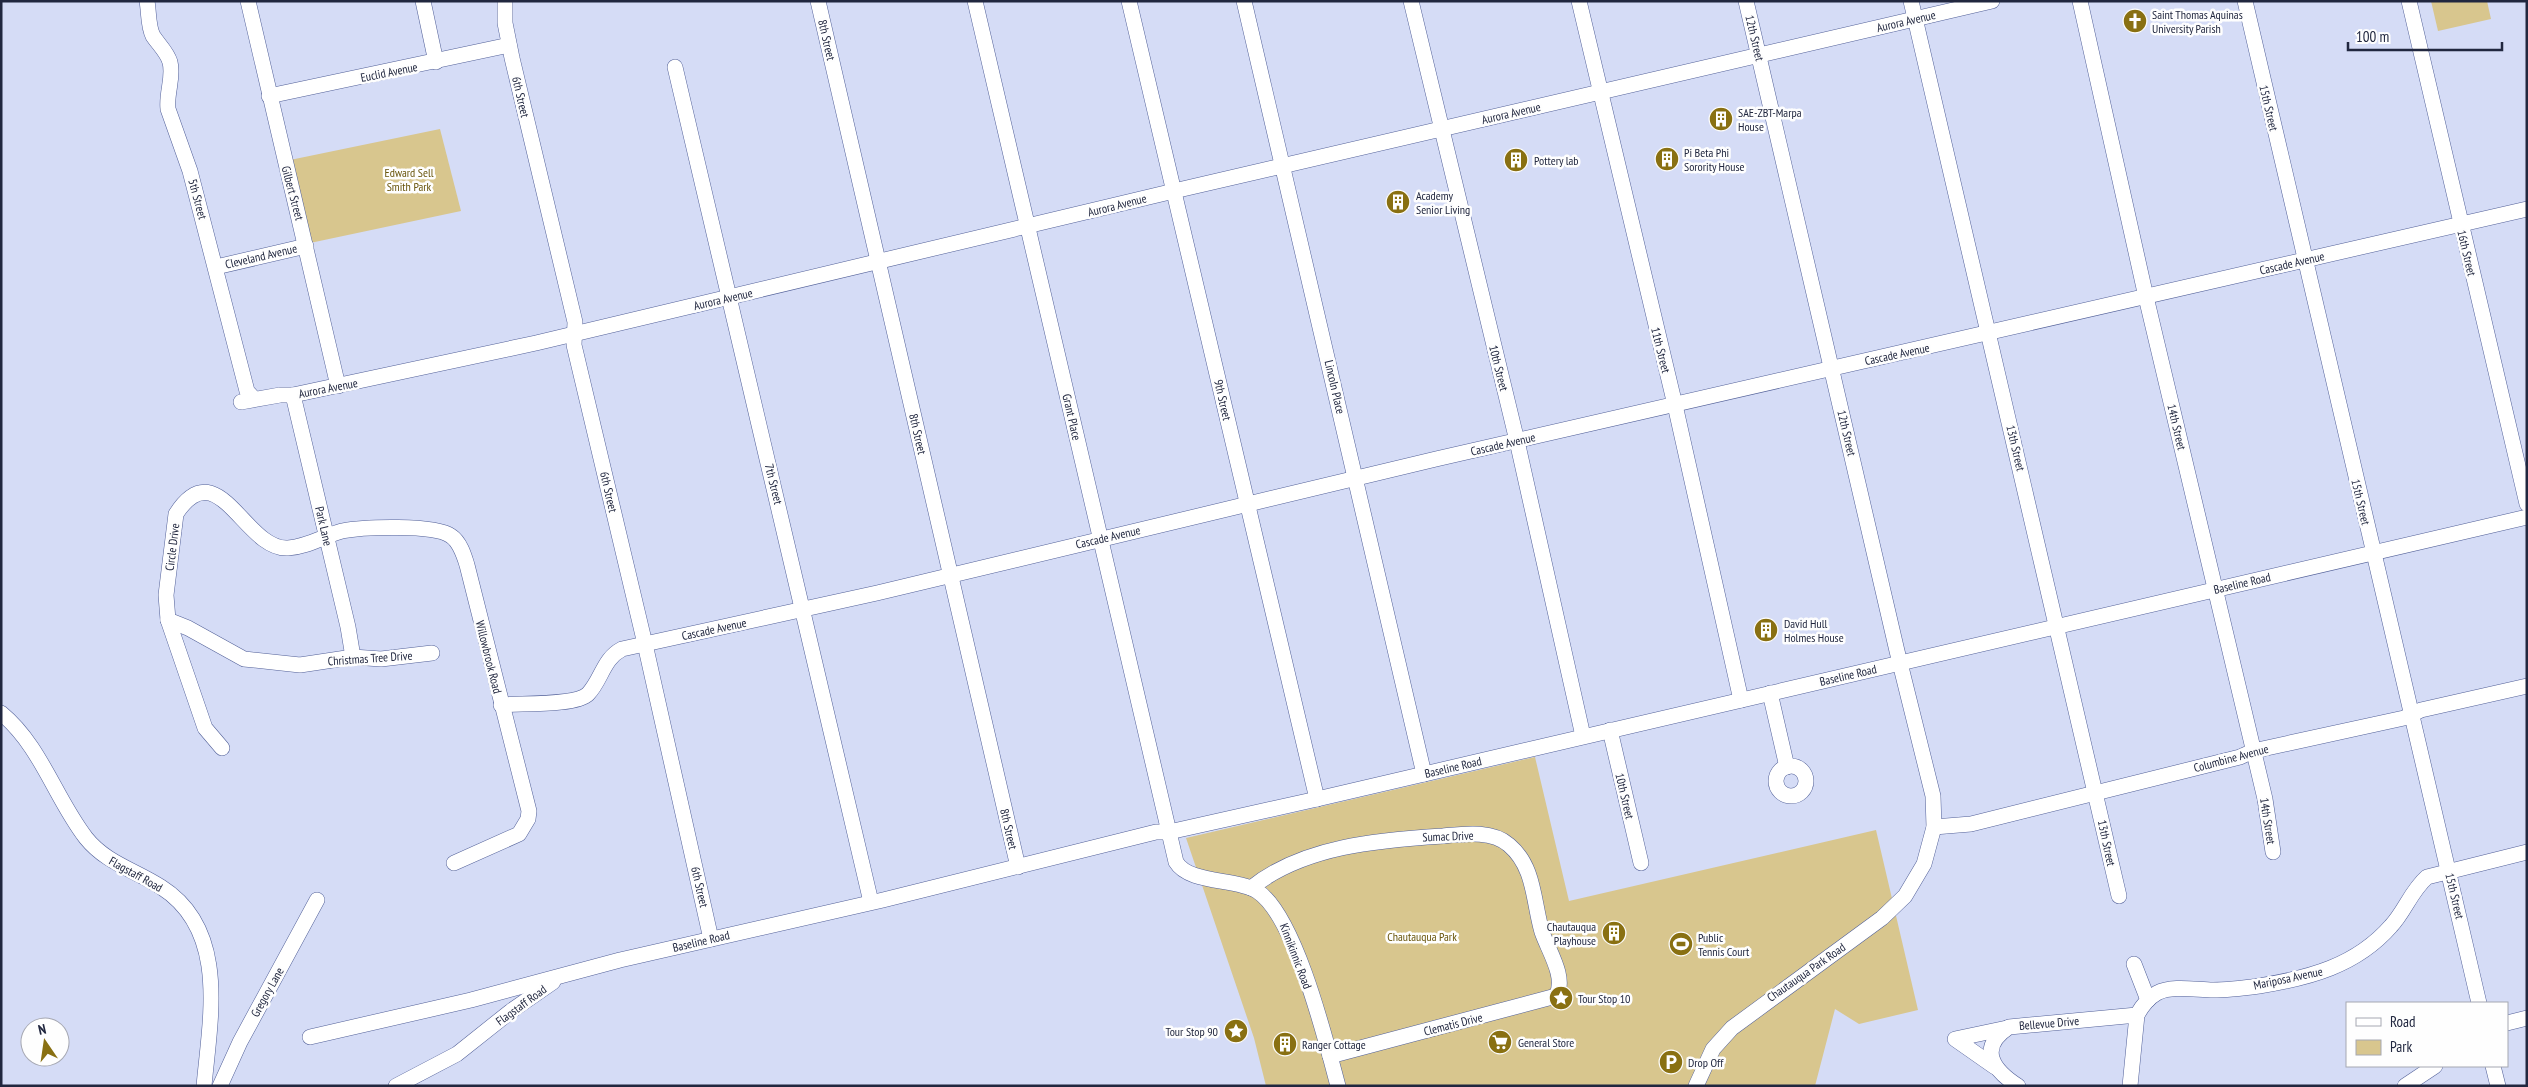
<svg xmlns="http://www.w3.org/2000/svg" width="2528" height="1087" font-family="'PT Sans Narrow',sans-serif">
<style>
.green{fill:#d8c68e}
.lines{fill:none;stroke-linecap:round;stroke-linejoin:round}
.minor-casing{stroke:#526098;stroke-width:16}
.minor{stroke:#fff;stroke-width:15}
.labels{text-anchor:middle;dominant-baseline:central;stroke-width:5;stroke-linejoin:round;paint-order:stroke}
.poi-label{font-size:12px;fill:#21273f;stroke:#fefefe;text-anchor:start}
.street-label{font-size:12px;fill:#21273f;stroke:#fefefe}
.park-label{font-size:12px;fill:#69550c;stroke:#fefefe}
</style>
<rect width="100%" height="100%" fill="#d5dcf6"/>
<g class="green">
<path d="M2431,1H2487L2491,19L2438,31Z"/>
<path d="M440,129L461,211L310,243L290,160Z"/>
<path d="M1535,757L1569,901L1876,830L1918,1010L1859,1024L1835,1009L1815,1086H1266L1254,1038L1186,838Z"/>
</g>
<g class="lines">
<g class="minor-casing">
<g id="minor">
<path d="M147,1C149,12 148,27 153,36C159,45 167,52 170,62C174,78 166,93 168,109L190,171L247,391L254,399"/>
<path d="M248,1L338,386"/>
<path d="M423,1L436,62"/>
<path d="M505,1V23L512,58L575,322L574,345L645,644L711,939"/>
<path d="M818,1L1018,867"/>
<path d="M975,1L1176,862C1189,884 1236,878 1257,891C1295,915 1326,1041 1338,1086"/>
<path d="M1129,1L1317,799"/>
<path d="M1244,1L1424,774"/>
<path d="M1411,1L1517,441L1583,736"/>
<path d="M1579,1L1675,405L1741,700"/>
<path d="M1911,1L2119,896"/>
<path d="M2080,1L2146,297L2265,799L2273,852"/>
<path d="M2245,1L2479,1003"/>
<path d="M2409,1L2527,504"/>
<path d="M675,67L871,902"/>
<path d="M269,96L509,45"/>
<path d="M216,267L306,246"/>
<path d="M293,395L348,627L353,657"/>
<path d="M241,402L280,395H293L536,343L1174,191L1992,1"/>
<path d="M168,620L188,628L244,659L300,665L353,657L381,659L432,653"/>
<path d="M1770,693L1787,767"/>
<path d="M501,705C519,703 576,706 588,694C602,679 603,659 622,649L877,593L1436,459L2527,209"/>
<path d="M1,713C41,746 55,798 86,838C106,863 135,870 161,887C229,930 210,1019 204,1086"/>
<path d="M1610,730L1641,863"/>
<path d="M222,748L205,728L168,620L166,595L176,514C218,449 245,551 288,548C307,547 324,536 342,531C362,527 435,524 451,536C460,542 464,555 467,565L529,811L528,819L519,834L454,863"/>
<circle cx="1791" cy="781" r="15"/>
<path d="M1934,827L1971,824L2240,757L2253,751L2404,718L2421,710L2527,686"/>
<path d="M1251,888C1303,846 1379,840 1443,836C1464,834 1492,830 1509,845C1535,867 1533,901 1542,932C1548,950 1567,978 1556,996L1330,1056"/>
<path d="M2134,964L2148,1000"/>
<path d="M2507,1023L2527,1018"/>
<path d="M310,1037L471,1000L620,960L883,900L1156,832H1169L1317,799L2527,517"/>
<path d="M2493,1066L2498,1086"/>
<path d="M1995,1067L1955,1039L2007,1028"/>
<path d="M220,1086L240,1042L317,900"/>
<path d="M396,1086L457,1054L511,1011L553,982"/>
<path d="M1696,1086L1713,1049L1732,1028L1882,918L1905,896L1924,864L1934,827L1933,796L1897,651L1746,1"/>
<path d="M2018,1086C1993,1070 1977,1048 2009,1027L2137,1015"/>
<path d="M2130,1086L2137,1015C2142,1006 2148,998 2157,993C2172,985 2197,990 2213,990C2228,990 2244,988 2259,986C2309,978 2356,966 2391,926C2405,911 2411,891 2427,877L2527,852"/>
<path d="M2405,1086L2435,1066"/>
</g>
</g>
<use href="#minor" class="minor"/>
</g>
<defs>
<g id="church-disc" transform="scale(1.25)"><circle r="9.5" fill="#897012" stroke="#fefefe"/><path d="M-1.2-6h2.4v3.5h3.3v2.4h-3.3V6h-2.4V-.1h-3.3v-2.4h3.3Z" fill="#fff"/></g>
<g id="building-disc" transform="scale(1.25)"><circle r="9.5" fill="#897012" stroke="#fefefe"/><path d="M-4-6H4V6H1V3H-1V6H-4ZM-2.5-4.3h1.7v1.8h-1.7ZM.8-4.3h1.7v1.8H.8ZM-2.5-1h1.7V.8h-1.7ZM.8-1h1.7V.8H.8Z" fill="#fff"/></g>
<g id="stadium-disc" transform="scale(1.25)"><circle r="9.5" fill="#897012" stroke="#fefefe"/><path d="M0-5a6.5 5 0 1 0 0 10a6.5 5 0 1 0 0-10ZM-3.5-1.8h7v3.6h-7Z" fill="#fff"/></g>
<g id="sight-disc" transform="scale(1.25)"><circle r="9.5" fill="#897012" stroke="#fefefe"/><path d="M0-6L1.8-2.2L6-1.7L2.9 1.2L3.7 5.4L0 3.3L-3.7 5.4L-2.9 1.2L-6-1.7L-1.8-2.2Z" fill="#fff"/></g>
<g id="supermarket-disc" transform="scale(1.25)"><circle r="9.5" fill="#897012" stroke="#fefefe"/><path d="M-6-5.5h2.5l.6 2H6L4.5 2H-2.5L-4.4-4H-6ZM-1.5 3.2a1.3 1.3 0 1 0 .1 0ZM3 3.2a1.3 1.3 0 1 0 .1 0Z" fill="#fff"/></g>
<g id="parking-disc" transform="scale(1.25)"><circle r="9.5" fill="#897012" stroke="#fefefe"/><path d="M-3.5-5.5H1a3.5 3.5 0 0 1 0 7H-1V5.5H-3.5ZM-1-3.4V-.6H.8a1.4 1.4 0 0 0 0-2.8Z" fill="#fff"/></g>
</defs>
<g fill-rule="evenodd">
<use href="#church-disc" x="2135" y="21"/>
<use href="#building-disc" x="1721" y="119"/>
<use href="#building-disc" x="1667" y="159"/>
<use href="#building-disc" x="1516" y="160"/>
<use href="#building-disc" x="1398" y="202"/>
<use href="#building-disc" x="1766" y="630"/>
<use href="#building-disc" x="1614" y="933"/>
<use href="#stadium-disc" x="1681" y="944"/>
<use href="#sight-disc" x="1561" y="998"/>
<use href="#sight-disc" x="1236" y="1031"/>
<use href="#supermarket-disc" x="1500" y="1042"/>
<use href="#building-disc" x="1285" y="1044"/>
<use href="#parking-disc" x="1671" y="1062"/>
</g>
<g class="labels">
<g class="poi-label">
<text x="2152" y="14">Saint Thomas Aquinas<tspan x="2152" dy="14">University Parish</tspan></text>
<text x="1738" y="112">SAE-ZBT-Marpa<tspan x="1738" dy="14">House</tspan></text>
<text x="1684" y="152">Pi Beta Phi<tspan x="1684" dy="14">Sorority House</tspan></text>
<text x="1534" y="160">Pottery lab</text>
<text x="1416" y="195">Academy<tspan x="1416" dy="14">Senior Living</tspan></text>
<text x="1784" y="623">David Hull<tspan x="1784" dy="14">Holmes House</tspan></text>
<text x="1596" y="926" text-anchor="end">Chautauqua<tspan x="1596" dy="14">Playhouse</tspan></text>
<text x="1698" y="937">Public<tspan x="1698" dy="14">Tennis Court</tspan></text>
<text x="1578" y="998">Tour Stop 10</text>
<text x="1218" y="1031" text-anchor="end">Tour Stop 90</text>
<text x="1518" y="1042">General Store</text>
<text x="1302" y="1044">Ranger Cottage</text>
<text x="1688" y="1062">Drop Off</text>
</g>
<g class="street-label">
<text transform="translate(1906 21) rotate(-13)">Aurora Avenue</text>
<text transform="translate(1755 38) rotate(77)">12th Street</text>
<text transform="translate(827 40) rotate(77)">8th Street</text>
<text transform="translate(389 72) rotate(-11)">Euclid Avenue</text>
<text transform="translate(521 97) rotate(77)">6th Street</text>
<text transform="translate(2269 108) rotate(77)">15th Street</text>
<text transform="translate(1511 113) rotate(-13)">Aurora Avenue</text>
<text transform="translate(293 193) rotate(75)">Gilbert Street</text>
<text transform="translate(198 199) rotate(75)">5th Street</text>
<text transform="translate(1117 205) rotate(-14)">Aurora Avenue</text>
<text transform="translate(2467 253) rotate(77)">16th Street</text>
<text transform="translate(261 256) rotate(-13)">Cleveland Avenue</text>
<text transform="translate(2292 263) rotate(-13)">Cascade Avenue</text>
<text transform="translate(723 299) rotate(-13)">Aurora Avenue</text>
<text transform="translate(1661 350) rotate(76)">11th Street</text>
<text transform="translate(1897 354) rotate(-12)">Cascade Avenue</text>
<text transform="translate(1499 368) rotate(76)">10th Street</text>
<text transform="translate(1335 387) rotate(77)">Lincoln Place</text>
<text transform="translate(328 388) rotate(-11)">Aurora Avenue</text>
<text transform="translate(1223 400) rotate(77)">9th Street</text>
<text transform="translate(1072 417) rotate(77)">Grant Place</text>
<text transform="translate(2177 427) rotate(77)">14th Street</text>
<text transform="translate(1847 433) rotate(77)">12th Street</text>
<text transform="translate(918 434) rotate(77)">8th Street</text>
<text transform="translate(1503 444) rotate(-13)">Cascade Avenue</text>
<text transform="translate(2016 448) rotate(77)">13th Street</text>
<text transform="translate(774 484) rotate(76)">7th Street</text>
<text transform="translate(609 492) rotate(77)">6th Street</text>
<text transform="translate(2361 502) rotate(77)">15th Street</text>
<text transform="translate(324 526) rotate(77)">Park Lane</text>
<text transform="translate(1108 537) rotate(-13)">Cascade Avenue</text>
<text transform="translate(172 547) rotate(-83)">Circle Drive</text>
<text transform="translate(2242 583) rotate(-13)">Baseline Road</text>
<text transform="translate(714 629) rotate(-12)">Cascade Avenue</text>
<text transform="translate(489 657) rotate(76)">Willowbrook Road</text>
<text transform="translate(370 658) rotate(-4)">Christmas Tree Drive</text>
<text transform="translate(1848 675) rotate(-13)">Baseline Road</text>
<text transform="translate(2231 758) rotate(-15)">Columbine Avenue</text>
<text transform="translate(1453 767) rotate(-13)">Baseline Road</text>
<text transform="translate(1625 796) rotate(77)">10th Street</text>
<text transform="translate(2268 821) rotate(81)">14th Street</text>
<text transform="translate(1009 829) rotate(77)">8th Street</text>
<text transform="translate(1448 836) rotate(-2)">Sumac Drive</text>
<text transform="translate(2107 843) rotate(78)">13th Street</text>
<text transform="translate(136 874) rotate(29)">Flagstaff Road</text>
<text transform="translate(700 887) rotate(77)">6th Street</text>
<text transform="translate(2455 896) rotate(77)">15th Street</text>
<text transform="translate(701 941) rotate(-13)">Baseline Road</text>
<text transform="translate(1296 956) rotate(69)">Kinnikinnic Road</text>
<text transform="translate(1806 972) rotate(-35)">Chautauqua Park Road</text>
<text transform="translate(2288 978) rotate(-12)">Mariposa Avenue</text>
<text transform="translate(267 992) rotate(-61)">Gregory Lane</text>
<text transform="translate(521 1005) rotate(-36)">Flagstaff Road</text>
<text transform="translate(2049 1023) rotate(-5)">Bellevue Drive</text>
<text transform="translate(1453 1024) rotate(-14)">Clematis Drive</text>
</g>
<g class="park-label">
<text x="409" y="172">Edward Sell<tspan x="409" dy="14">Smith Park</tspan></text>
<text x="1422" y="936">Chautauqua Park</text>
</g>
</g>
<rect width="2528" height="1087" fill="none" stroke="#21273f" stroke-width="5"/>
<rect x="2346" y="1002" width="162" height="65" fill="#fefefe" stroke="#a6a8b2"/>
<rect x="2356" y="1018" width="25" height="8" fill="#ffffff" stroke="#a6a8b2"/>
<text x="2390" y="1027" font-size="15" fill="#21273f">Road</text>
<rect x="2356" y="1040" width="25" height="15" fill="#d8c68e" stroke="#a6a8b2"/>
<text x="2390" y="1052" font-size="15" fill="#21273f">Park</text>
<g transform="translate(45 1042) rotate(347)"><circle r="24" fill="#fefefe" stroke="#a6a8b2"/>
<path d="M0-4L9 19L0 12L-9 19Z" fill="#897012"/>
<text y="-8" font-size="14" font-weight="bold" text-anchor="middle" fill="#21273f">N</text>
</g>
<path d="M2348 42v8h154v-8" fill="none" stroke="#21273f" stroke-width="2.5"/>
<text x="2356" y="42" font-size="15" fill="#21273f" stroke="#fefefe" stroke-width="4" paint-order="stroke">100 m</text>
</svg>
